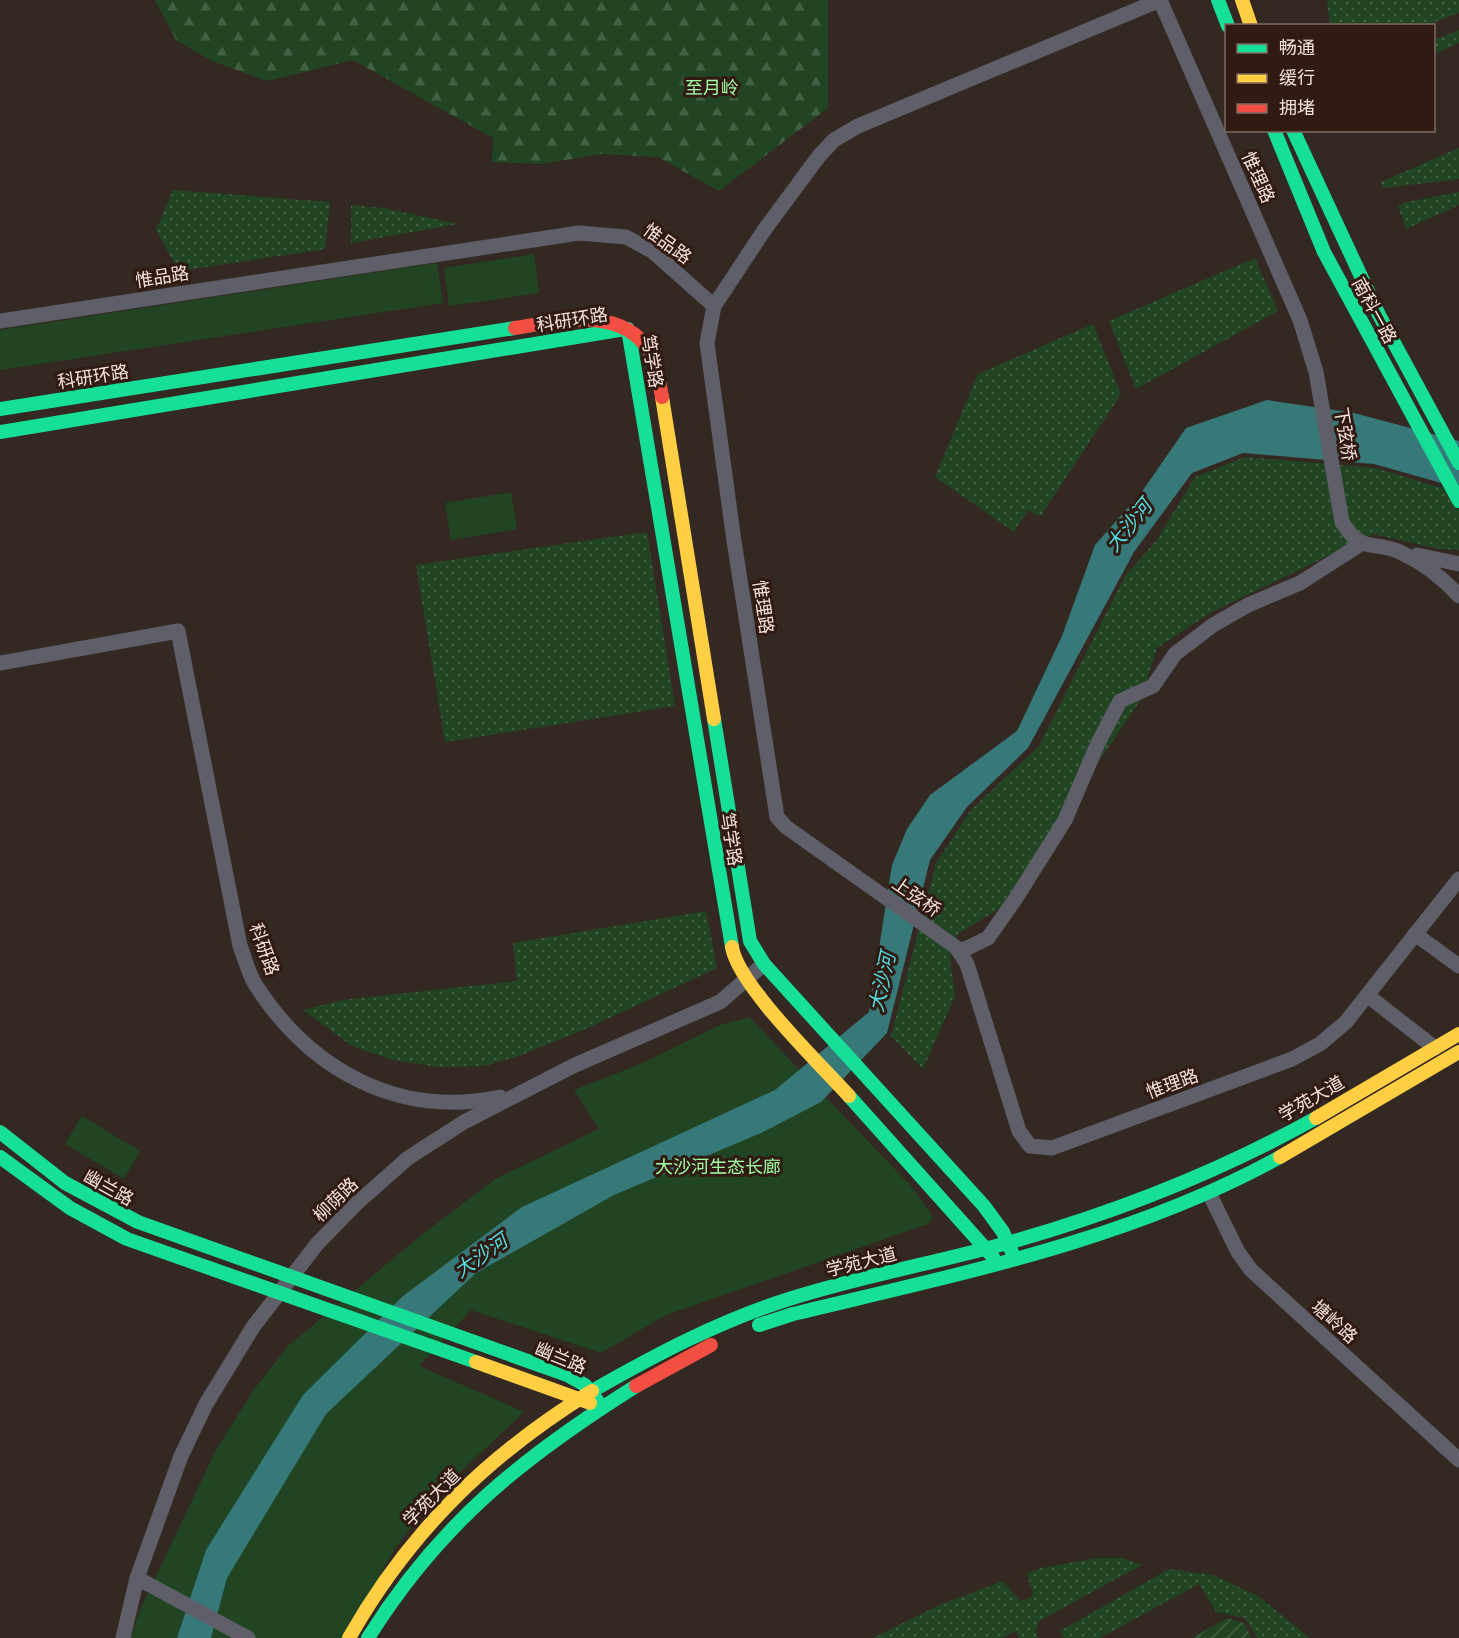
<svg xmlns="http://www.w3.org/2000/svg" width="1459" height="1638" font-family="'Golos Text','Noto Sans SC',sans-serif">
<style>
.grass{fill:url(#grass-dots)}
.forest{fill:url(#forest-firs)}
.park{fill:#214523}
.garden{fill:url(#garden-furrows)}
.water{fill:#377879}
.lines{fill:none;stroke-linecap:round;stroke-linejoin:round}
.street{stroke:#5e5f68;stroke-width:15}
.fast{stroke:#16e098;stroke-width:14}
.slow{stroke:#ffcf43;stroke-width:14}
.jam{stroke:#f24e42;stroke-width:14}
.labels{text-anchor:middle;dominant-baseline:central;stroke-width:6;stroke-linejoin:round;paint-order:stroke}
.park-label{font-size:18px;fill:#9ffea5;stroke:#311a11}
.street-label{font-size:18px;fill:#f3e2dc;stroke:#311a11}
.water-label{font-size:20px;font-style:italic;fill:#4fdee2;stroke:#311a11}
</style>
<defs>
<pattern id="grass-dots" width="8" height="8" patternUnits="userSpaceOnUse" patternTransform="scale(1.5)"><rect width="8" height="8" fill="#214523"/><path d="M2 2h.1M6 6h.1" fill="none" stroke="#426042" stroke-width="1.8" stroke-linecap="round"/></pattern>
<pattern id="forest-firs" width="22" height="20" patternUnits="userSpaceOnUse" patternTransform="scale(1.5)"><rect width="22" height="20" fill="#214523"/><path d="M5 1l3.5 6h-7zM16 11l3.5 6h-7z" fill="#426042"/></pattern>
<pattern id="garden-furrows" width="10" height="10" patternUnits="userSpaceOnUse" patternTransform="scale(1.5)"><rect width="10" height="10" fill="#214523"/><path d="M-1 1l2-2M0 10L10 0M9 11l2-2" fill="none" stroke="#426042"/></pattern>
</defs>
<rect width="100%" height="100%" fill="#342822"/>
<g class="grass">
<path d="M1327,0H1459V13L1427,25H1330Z"/>
<path d="M1459,30V43L1434,54V40Z"/>
<path d="M1459,148V179L1383,188L1381,182Z"/>
<path d="M173,190L330,202L325,249L179,271L156,230Z"/>
<path d="M1459,192V205L1406,229L1398,206L1407,202Z"/>
<path d="M351,205L384,208L458,224L351,243Z"/>
<path d="M1255,258L1278,311L1136,389L1109,321Z"/>
<path d="M1093,324L1121,394L1040,517L1028,510L1014,532L935,477L978,374Z"/>
<path d="M1245,457L1375,468L1459,493V550L1440,549L1373,534L1210,613L1157,648L1141,699L1000,908L958,934L950,960L955,996L923,1069L891,1036L936,863L971,810L1039,746L1125,576L1156,541L1195,477Z"/>
<path d="M647,532L675,706L445,742L416,565Z"/>
<path d="M706,911L717,968L588,1028L519,1056L484,1066L439,1067L393,1060L352,1046L303,1010L342,1000L517,981L513,943Z"/>
<path d="M1097,1558H1123L1142,1565L1039,1621L1036,1631L1038,1638H1019L1015,1631L1002,1638H873L939,1605L1003,1581L1020,1601L1030,1598L1033,1593L1027,1574L1041,1568Z"/>
<path d="M1169,1569L1213,1575L1258,1596L1310,1638H1257L1245,1618L1216,1612L1199,1584L1100,1638H1064L1060,1631Z"/>
</g>
<path class="forest" d="M155,0H828V108L719,191L658,157L601,154L541,164L492,162L493,138L353,60L267,81L212,61L176,40Z"/>
<g class="park">
<path d="M534,254L539,293L449,306L444,268Z"/>
<path d="M437,263L443,303L0,370V330Z"/>
<path d="M511,492L517,529L451,540L445,503Z"/>
<path d="M749,1017L911,1186L933,1217L928,1224L666,1315L601,1353L471,1310L419,1366L524,1412L436,1495L395,1548L344,1638H131L139,1612L216,1450L255,1388L288,1346L419,1237L495,1179L599,1129L574,1090L643,1063L720,1025Z"/>
<path d="M82,1116L140,1151L124,1179L65,1144Z"/>
</g>
<path class="garden" d="M1227,1618L1244,1623L1252,1638H1192Z"/>
<path class="water" d="M1267,400L1354,413L1459,441V488L1374,464L1243,453L1192,473L1134,552L1028,748L967,807L930,860L887,1033L821,1102L761,1133L614,1195L476,1273L326,1414L227,1578L211,1638H177L206,1550L303,1395L403,1296L522,1207L775,1090L869,1012L892,865L907,829L930,795L1017,731L1062,636L1095,545L1141,493L1186,428Z"/>
<g class="lines">
<g class="street">
<path d="M1160,0L858,126L834,140L819,156L765,229L714,306L707,343L734,541L777,817L786,827L957,948L967,964L1019,1131L1030,1146L1052,1148L1292,1059L1320,1044L1346,1022L1459,879"/>
<path d="M1160,0L1300,320L1316,372L1342,522C1363,556 1374,539 1402,553C1425,564 1442,577 1459,596"/>
<path d="M0,321L579,233L626,237L652,251L714,306"/>
<path d="M1417,555L1459,564"/>
<path d="M0,663L178,631L240,946C245,958 248,973 255,984C309,1069 398,1119 500,1097"/>
<path d="M1415,934L1459,966"/>
<path d="M959,952L988,938L1016,898L1065,820L1098,743L1120,701L1153,686L1175,654L1213,625L1248,605L1300,583L1361,544"/>
<path d="M1368,996L1435,1048"/>
<path d="M1209,1193L1238,1252L1251,1270L1459,1460"/>
<path d="M137,1578L248,1638"/>
<path d="M123,1638L137,1578L181,1456L206,1404L253,1327L317,1244L356,1204L408,1158L464,1122L575,1065L720,1002L764,964"/>
</g>
<g class="fast">
<path d="M1218,0L1228,26"/>
<path d="M1274,130L1324,252L1459,501"/>
<path d="M1293,130L1379,315L1459,463"/>
<path d="M628,329L732,947"/>
<path d="M0,409L515,328"/>
<path d="M0,432L625,329"/>
<path d="M714,719L750,941L764,964L984,1206L1003,1232L1015,1259"/>
<path d="M849,1096L993,1257"/>
<path d="M0,1132L65,1183L138,1222L567,1375L585,1385L600,1404"/>
<path d="M0,1157L70,1208L127,1239L476,1362"/>
<path d="M759,1325L793,1314C958,1274 1130,1240 1280,1157"/>
<path d="M592,1391C655,1355 719,1321 789,1299C864,1275 942,1262 1018,1240C1122,1210 1221,1171 1316,1118"/>
<path d="M368,1638C440,1523 523,1457 636,1386"/>
</g>
<g class="slow">
<path d="M1242,0L1251,26"/>
<path d="M662,397L714,719"/>
<path d="M732,947C738,985 820,1064 849,1096"/>
<path d="M1316,1118L1459,1034"/>
<path d="M1280,1157L1459,1052"/>
<path d="M476,1362L590,1403"/>
<path d="M349,1638C409,1532 488,1455 592,1391"/>
</g>
<g class="jam">
<path d="M515,328C559,321 622,305 650,352C658,366 659,382 662,397"/>
<path d="M636,1386L711,1345"/>
</g>
</g>
<g class="labels">
<g class="park-label">
<text x="712" y="87">至月岭</text>
<text x="718" y="1166">大沙河生态长廊</text>
</g>
<g class="street-label">
<text transform="translate(1259 177) rotate(66)">惟理路</text>
<text transform="translate(668 243) rotate(36)">惟品路</text>
<text transform="translate(162 276) rotate(-9)">惟品路</text>
<text transform="translate(1375 310) rotate(61)">南科一路</text>
<text transform="translate(572 319) rotate(-9)">科研环路</text>
<text transform="translate(653 361) rotate(81)">笃学路</text>
<text transform="translate(93 376) rotate(-9)">科研环路</text>
<text transform="translate(1346 434) rotate(81)">下弦桥</text>
<text transform="translate(764 607) rotate(82)">惟理路</text>
<text transform="translate(732 839) rotate(81)">笃学路</text>
<text transform="translate(917 896) rotate(35)">上弦桥</text>
<text transform="translate(265 949) rotate(70)">科研路</text>
<text transform="translate(1172 1083) rotate(-20)">惟理路</text>
<text transform="translate(1311 1098) rotate(-30)">学苑大道</text>
<text transform="translate(109 1187) rotate(29)">幽兰路</text>
<text transform="translate(335 1199) rotate(-44)">柳荫路</text>
<text transform="translate(861 1261) rotate(-14)">学苑大道</text>
<text transform="translate(1335 1321) rotate(42)">塘岭路</text>
<text transform="translate(561 1357) rotate(23)">幽兰路</text>
<text transform="translate(431 1497) rotate(-45)">学苑大道</text>
</g>
<g class="water-label">
<text transform="translate(1128 525) rotate(-51)">大沙河</text>
<text transform="translate(881 982) rotate(-78)">大沙河</text>
<text transform="translate(480 1255) rotate(-35)">大沙河</text>
</g>
</g>
<rect x="1225" y="24" width="210" height="108" fill="#311a11" stroke="#7f6a62" stroke-width="1.5"/>
<rect x="1237" y="44" width="30" height="9" fill="#16e098" stroke="#7f6a62" stroke-width="1.5"/>
<text x="1279" y="54" font-size="18" fill="#f3e2dc">畅通</text>
<rect x="1237" y="74" width="30" height="9" fill="#ffcf43" stroke="#7f6a62" stroke-width="1.5"/>
<text x="1279" y="84" font-size="18" fill="#f3e2dc">缓行</text>
<rect x="1237" y="104" width="30" height="9" fill="#f24e42" stroke="#7f6a62" stroke-width="1.5"/>
<text x="1279" y="114" font-size="18" fill="#f3e2dc">拥堵</text>
</svg>
